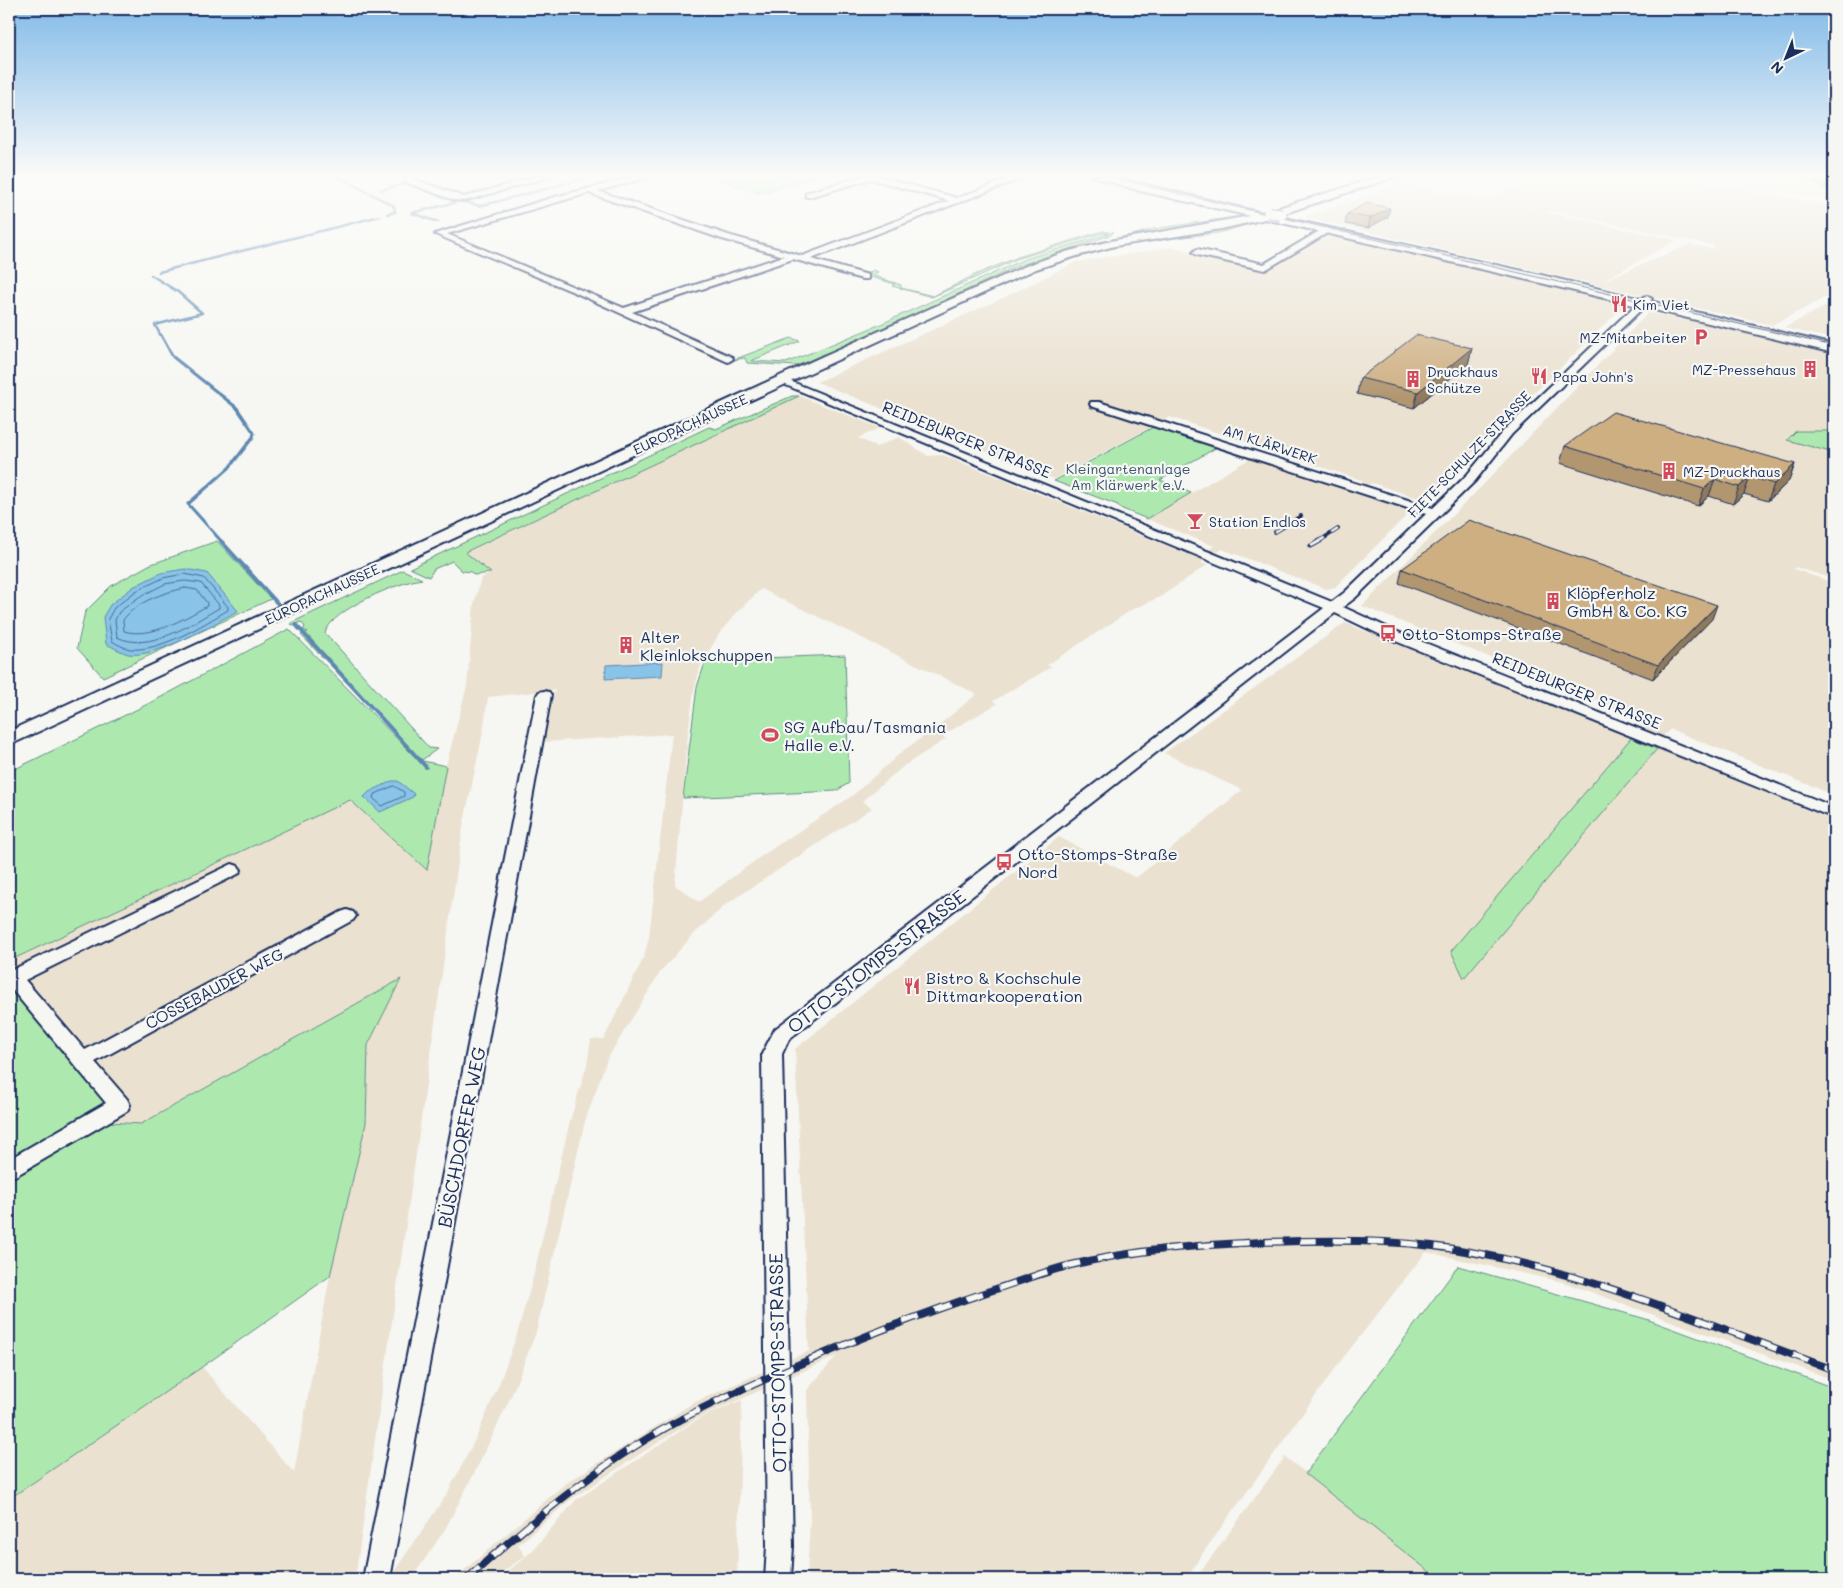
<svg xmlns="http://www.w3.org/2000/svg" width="1843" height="1588" font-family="Mali,sans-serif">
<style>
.built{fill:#eae1d0;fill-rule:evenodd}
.green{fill:#ade9af;stroke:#648c86}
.water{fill:#89c3e8;stroke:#5d88b1}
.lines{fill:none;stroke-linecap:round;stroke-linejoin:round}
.shore{stroke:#476a95;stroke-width:1}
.stream-far2{stroke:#5d88b1;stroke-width:2.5}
.stream-far1{stroke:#5d88b1;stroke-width:3}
.stream{stroke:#5d88b1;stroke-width:4}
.minor-casing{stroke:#1b2f5e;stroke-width:4}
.major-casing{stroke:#1b2f5e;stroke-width:4}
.minor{fill:#f6f6f2;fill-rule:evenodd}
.major{fill:#f6f6f2;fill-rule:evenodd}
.tram{stroke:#1b2f5e;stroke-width:1}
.rail-far2-casing{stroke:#1b2f5e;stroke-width:4}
.rail-far1-casing{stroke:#1b2f5e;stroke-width:5}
.rail-casing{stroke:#1b2f5e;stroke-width:8}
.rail-far2{stroke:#f6f6f2;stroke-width:2.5;stroke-dasharray:8;stroke-linecap:butt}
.rail-far1{stroke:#f6f6f2;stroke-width:3;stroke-dasharray:10;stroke-linecap:butt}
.rail{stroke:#f6f6f2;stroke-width:5.5;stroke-dasharray:17;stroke-linecap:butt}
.major-bridge-casing{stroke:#1b2f5e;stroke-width:13;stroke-linecap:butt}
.major-bridge{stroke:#f6f6f2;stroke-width:11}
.wall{fill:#b19670;stroke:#1b2f5e}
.shaded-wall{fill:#907a5b;stroke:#1b2f5e}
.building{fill:#ceaf82;stroke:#1b2f5e}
.labels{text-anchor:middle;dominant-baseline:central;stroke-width:4.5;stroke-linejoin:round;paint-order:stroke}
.far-poi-label{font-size:14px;fill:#1b2f5e;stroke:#f6f6f2;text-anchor:start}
.far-street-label{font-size:14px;fill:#1b2f5e;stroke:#f6f6f2}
.far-park-label{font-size:14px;fill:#38546e;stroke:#f6f6f2}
.street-label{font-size:16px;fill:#1b2f5e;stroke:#f6f6f2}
.poi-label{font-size:16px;fill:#1b2f5e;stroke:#f6f6f2;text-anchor:start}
.near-street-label{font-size:19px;fill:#1b2f5e;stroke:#f6f6f2}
</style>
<rect width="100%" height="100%" fill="#f6f6f2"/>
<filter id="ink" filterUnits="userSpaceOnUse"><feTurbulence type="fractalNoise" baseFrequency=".02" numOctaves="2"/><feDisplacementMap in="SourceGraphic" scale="10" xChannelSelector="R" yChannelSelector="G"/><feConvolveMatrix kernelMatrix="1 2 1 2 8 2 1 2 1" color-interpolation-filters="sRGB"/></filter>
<g filter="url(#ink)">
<g class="built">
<path d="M1537,176H1669L1834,206V293L1772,325L1304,217L1402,183L1488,201ZM1526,208L1548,212L1551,210L1715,246L1711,249L1691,244L1602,281L1677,240Z"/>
<path d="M1698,176H1834V200Z"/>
<path d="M1322,233L1626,304L1424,500L1372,483L1349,491L1411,511L1335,587L1326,589L1222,549L1201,563L1207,565L1160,597L1133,609L1047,665L1051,667L993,701L997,704L941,736L946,739L905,765L862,801L872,808L725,905L693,935L661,971L607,1059L585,1121L536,1332L512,1394L479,1464L444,1531L411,1579H389L447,1494L476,1438L499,1384L517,1335L533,1278L570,1121L587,1065L591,1039H604L644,957L649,937L655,886L672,734L542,742L555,690L488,697L483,732L463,827L355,1579H9V1499L202,1367L294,1473L330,1276L366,1123L368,1045L400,980L140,1124L110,1121L103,1117L124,1105L9,971V961L350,800L426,869L446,766L467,686L474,604L481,578L492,573L464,553L799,396L880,428L858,438L877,447L899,437L928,456L943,455L1197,558L1214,546L1147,519L1253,457L1345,488L1364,481L1170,417L1054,479L817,382L1003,298L1076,262L1173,247L1263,268ZM761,589L977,694L933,730L904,750L852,796L760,857L699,902L675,885L688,733L694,690L701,664L721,631L740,609Z"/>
<path d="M1834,302V339L1784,328Z"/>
<path d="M1648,313L1731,328L1834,352V579L1795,567L1793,569L1834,583V795L1670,729L1654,747L1834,821V1380L1563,1282L1426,1252L1339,1363L1200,1557L1187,1579H807L810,1519L807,1390L837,1356L698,1418L643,1452L570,1500L518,1545L525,1556L493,1579H454L565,1484L693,1403L809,1351L795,1049L1059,837L1136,878L1242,790L1164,753L1345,623L1635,739L1651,722L1362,606L1484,484Z"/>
<path d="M742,1400L737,1579H499L532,1551L576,1500L700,1418Z"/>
<path d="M1285,1457L1443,1579H1195Z"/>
</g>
<g class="green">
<path d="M721,176H817L759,193L716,178Z"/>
<path d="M1241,216L1248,218L1092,246L1153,229Z"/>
<path d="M1265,220L1218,233L1118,245Z"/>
<path d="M1103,231L1111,233L1114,231L1111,235L1015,267L891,326L796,366L747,363L745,358L733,360L791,338L800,341L751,361L786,363L881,324L1025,259L1108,234L1103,233L1019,258L932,297L892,286L895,284L867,276L871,274L867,273L874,270L878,272L873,275L874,276L901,285V288L933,296L977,274L1018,257Z"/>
<path d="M792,396H799L465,552L491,573L474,575L471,572L462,571L452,561L434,569L429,577L410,568L709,427L716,429Z"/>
<path d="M1157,425L1219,446L1160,480L1191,493L1147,519L1120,508L1118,505L1054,481Z"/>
<path d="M1796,431H1834V453L1787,440Z"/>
<path d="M217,541L271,599L103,677L77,648L85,612L111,586L149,565Z"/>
<path d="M403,570L422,579C399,582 332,609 325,633L429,748L437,749L422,760L301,635L308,632L303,630L305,627L301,622L292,625L291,623Z"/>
<path d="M289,629L418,760L446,766L427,870L350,800L9,961V772L152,702Z"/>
<path d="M845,655L849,783L836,791L683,798L697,687L706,660Z"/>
<path d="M1631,738L1657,749L1464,978L1451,951Z"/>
<path d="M9,977L116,1105L9,1167Z"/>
<path d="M401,979L368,1045L366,1123L330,1276L202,1367L9,1499V1178L109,1122L141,1124Z"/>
<path d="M1458,1266L1646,1319L1834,1388V1579H1439L1305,1474Z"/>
</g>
<g class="water">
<path d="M185,569L207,573L238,611C213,624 155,659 128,654C121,652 113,647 106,644L103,617L110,605L133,587L161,573Z"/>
<path d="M663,662L662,676L605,679L606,665Z"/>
<path d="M392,781H398L414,794L413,797L380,812L364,797L369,792Z"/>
</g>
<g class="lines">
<g class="shore">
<path d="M185,574L204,578L228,607V610C203,625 160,652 130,649C124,648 117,644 112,641L108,619L114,608L136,591L163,578Z"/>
<path d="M185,581L201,583L219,605V608C191,624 150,653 117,637L115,620L119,612L139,597L165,584Z"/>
<path d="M185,588L197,590L207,603V606C183,619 152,639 124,631L123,620C137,601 163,593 185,588Z"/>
<path d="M394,786L404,792V796L382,806L373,798L374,795Z"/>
</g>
<g class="stream-far2">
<path d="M337,176L394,206L395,212L387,214"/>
<path d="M568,183L593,176"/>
<path d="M381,190L408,183"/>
<path d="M438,222L412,213L461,201L480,206L564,184"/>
<path d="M159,272L380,216"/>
<path d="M151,275L178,292L202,313L155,325L161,336"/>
</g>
<path class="stream-far1" d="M161,335L173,357L237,408L254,433L253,437L229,468L188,504L222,542"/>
<g class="stream">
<path d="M221,541L278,604"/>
<path d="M296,625L426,767"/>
</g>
<g class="minor-casing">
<g id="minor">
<path d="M406,176H417L414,179L464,197L539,176H553L464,201L454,200L408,183L405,178Z"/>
<path d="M638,176H652L598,191L728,235L802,256L949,201L871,179L809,197H806V193L864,176H877L957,198L1016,176H1028L811,259L868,275V279H862L793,259L632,312L732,357L733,359L728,362L576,293L435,234L551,198ZM589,193L722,239L784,256L624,308L447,234Z"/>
<path d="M1326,227L1330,230L1329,232L1265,270L1197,255L1193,252L1197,249L1264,264Z"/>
<path d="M1647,296L1652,299L1650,301L1512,434L1475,481L1355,598L1343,607L1393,630L1834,807V818L1383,636L1335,613L789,1039L782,1054L793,1546L791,1579H765L767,1546L762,1054L775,1029L1324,608L776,381L781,378L785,379L1332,602L1345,592L1426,514L1091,406L1090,404L1091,402H1099L1433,508L1467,475L1504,430L1644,297Z"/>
<path d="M544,691L549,692L551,695L390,1579H363L537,695L539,692Z"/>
<path d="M232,864L238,866L241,870L238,874L25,980L85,1050L341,912L347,910L353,912L356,916L353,920L95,1062L127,1099L130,1105L127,1111L17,1175L9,1178V1159L106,1103L9,986V967L14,969Z"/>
</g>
</g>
<g class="major-casing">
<path id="major" d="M1092,176H1109L1262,213L1382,176H1398L1276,216L1541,275L1834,345V353L1541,283L1265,219L1221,229L1115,246L1077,256L1036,269L831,363L16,742L9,744V731L821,357L1028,265L1069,251L1115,240L1250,216L1140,191Z"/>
</g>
<use href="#minor" class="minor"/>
<use href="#major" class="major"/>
<path class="tram" d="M1103,176L1834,346"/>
<g class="rail-far2-casing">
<g id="rail-far2">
<path d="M1275,532L1301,516"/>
<path d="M1318,542L1338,529"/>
</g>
</g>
<g class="rail-far1-casing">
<path id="rail-far1" d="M1311,546L1320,541"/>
</g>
<g class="rail-casing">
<path id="rail" d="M467,1579C518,1533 571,1488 629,1450C687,1412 751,1385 814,1358C871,1333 928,1312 987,1292C1015,1283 1043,1272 1071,1265C1133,1250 1198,1245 1262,1242C1326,1240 1391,1239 1454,1249C1586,1271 1709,1325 1834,1370"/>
</g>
<use href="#rail-far2" class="rail-far2"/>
<use href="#rail-far1" class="rail-far1"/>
<use href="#rail" class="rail"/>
<g class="major-bridge-casing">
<path id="major-bridge" d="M1269,212L1281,215"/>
</g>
<use href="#major-bridge" class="major-bridge"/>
</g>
<g class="wall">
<path d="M1805,176H1834V188H1823Z"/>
<path d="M1347,214L1388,217L1368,228L1345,224Z"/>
<path d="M1472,348L1468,364L1414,408L1357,394L1360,378Z"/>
<path d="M1565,446L1795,464L1789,481L1768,501L1744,494L1733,504L1709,496L1698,506L1560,463Z"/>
<path d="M1402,569L1712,619L1653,679L1399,583Z"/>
</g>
<g class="shaded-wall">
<path d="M1390,208L1388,217L1368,228L1370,218Z"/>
<path d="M1472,348L1468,364L1414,408L1418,392Z"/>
<path d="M1795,464L1789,481L1768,501L1774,484Z"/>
<path d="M1750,477L1744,494L1733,504L1739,487Z"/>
<path d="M1715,479L1709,496L1698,506L1704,489Z"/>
<path d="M1717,605L1712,619L1653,679L1658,665Z"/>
</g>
<g class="building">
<path d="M1823,176H1834V178H1827Z"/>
<path d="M1367,203L1390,208L1370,218L1347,214Z"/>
<path d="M1416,335L1472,348L1418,392L1360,378Z"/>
<path d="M1613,412L1795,464L1774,484L1750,477L1739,487L1715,479L1704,489L1565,446Z"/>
<path d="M1469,520L1717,605L1658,665L1402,569Z"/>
</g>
</g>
<linearGradient id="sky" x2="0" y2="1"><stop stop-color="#82bae8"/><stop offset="0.44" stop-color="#fbfbf9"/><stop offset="1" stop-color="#fbfbf9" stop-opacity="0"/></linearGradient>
<rect width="1843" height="399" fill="url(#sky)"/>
<defs>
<g id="restaurant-bare" transform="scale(1.35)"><path d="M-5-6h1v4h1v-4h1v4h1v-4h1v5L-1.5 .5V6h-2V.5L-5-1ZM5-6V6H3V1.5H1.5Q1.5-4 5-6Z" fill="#d1495b" stroke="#f6f6f2" stroke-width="2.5" paint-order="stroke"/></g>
<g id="parking-bare" transform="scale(1.35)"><path d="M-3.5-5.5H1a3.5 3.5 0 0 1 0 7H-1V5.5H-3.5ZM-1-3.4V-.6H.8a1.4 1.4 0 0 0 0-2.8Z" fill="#d1495b" stroke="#f6f6f2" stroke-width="2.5" paint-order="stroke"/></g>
<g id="building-bare" transform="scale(1.35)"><path d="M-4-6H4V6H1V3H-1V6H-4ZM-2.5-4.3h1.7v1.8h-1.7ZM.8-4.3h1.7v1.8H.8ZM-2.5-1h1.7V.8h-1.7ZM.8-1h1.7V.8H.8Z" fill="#d1495b" stroke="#f6f6f2" stroke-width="2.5" paint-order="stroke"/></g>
<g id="bar-bare" transform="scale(1.35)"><path d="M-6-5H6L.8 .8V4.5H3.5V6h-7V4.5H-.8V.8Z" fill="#d1495b" stroke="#f6f6f2" stroke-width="2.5" paint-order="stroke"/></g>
<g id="bus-bare" transform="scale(1.35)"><path d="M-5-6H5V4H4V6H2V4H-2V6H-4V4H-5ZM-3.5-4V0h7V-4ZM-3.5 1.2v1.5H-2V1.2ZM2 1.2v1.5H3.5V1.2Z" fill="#d1495b" stroke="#f6f6f2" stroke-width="2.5" paint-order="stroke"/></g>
<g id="stadium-bare" transform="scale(1.35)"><path d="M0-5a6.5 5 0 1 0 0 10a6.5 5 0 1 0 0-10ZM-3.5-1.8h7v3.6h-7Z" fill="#d1495b" stroke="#f6f6f2" stroke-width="2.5" paint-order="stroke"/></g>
</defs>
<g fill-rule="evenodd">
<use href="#restaurant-bare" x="1619" y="304"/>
<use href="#parking-bare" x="1701" y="337"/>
<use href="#building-bare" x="1810" y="369"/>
<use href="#restaurant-bare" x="1539" y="376"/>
<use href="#building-bare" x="1413" y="379"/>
<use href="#building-bare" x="1669" y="471"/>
<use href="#bar-bare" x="1195" y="521"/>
<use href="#building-bare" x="1553" y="601"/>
<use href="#bus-bare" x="1388" y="633"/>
<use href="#building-bare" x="626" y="645"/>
<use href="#stadium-bare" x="770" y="735"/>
<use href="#bus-bare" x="1004" y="862"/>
<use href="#restaurant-bare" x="912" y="986"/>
</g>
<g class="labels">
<g class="far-poi-label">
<text x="1633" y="304">Kim Viet</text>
<text x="1687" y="337" text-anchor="end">MZ-Mitarbeiter</text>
<text x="1796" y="369" text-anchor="end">MZ-Pressehaus</text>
<text x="1427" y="371">Druckhaus<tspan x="1427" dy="16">Schütze</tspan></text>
<text x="1553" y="376">Papa John's</text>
<text x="1683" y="471">MZ-Druckhaus</text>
<text x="1209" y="521">Station Endlos</text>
</g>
<g class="far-street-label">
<text transform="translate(690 424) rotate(-25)">EUROPACHAUSSEE</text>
<text transform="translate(1270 444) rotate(18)">AM KLÄRWERK</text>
<text transform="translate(1469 454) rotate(-46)">FIETE-SCHULZE-STRASSE</text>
<text transform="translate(322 594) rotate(-25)">EUROPACHAUSSEE</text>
</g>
<g class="far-park-label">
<text x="1128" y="468">Kleingartenanlage<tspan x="1128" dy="16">Am Klärwerk e.V.</tspan></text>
</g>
<g class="street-label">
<text transform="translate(967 439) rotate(22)">REIDEBURGER STRASSE</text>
<text transform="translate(1577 690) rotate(22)">REIDEBURGER STRASSE</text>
<text transform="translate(214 988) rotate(-28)">COSSEBAUDER WEG</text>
</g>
<g class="poi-label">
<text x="1567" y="592">Klöpferholz<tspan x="1567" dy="18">GmbH &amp; Co. KG</tspan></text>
<text x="1402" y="633">Otto-Stomps-Straße</text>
<text x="640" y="636">Alter<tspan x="640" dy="18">Kleinlokschuppen</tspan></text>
<text x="784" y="726">SG Aufbau/Tasmania<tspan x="784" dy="18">Halle e.V.</tspan></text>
<text x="1018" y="853">Otto-Stomps-Straße<tspan x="1018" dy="18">Nord</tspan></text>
<text x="926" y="977">Bistro &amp; Kochschule<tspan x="926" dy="18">Dittmarkooperation</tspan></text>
</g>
<g class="near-street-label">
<text transform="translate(876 961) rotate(-38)">OTTO-STOMPS-STRASSE</text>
<text transform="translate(461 1137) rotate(-79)">BÜSCHDORFER WEG</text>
<text transform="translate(777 1363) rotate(-91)">OTTO-STOMPS-STRASSE</text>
</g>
</g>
<rect width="1843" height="1588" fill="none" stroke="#f6f6f2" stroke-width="30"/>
<rect x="15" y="15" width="1813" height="1558" fill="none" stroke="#1b2f5e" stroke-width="2" filter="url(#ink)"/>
<g transform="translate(1786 58) rotate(223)" stroke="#f6f6f2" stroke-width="4" paint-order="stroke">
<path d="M0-4L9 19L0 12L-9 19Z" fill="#1b2f5e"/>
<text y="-8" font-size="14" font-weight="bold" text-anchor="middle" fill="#1b2f5e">N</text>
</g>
</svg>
